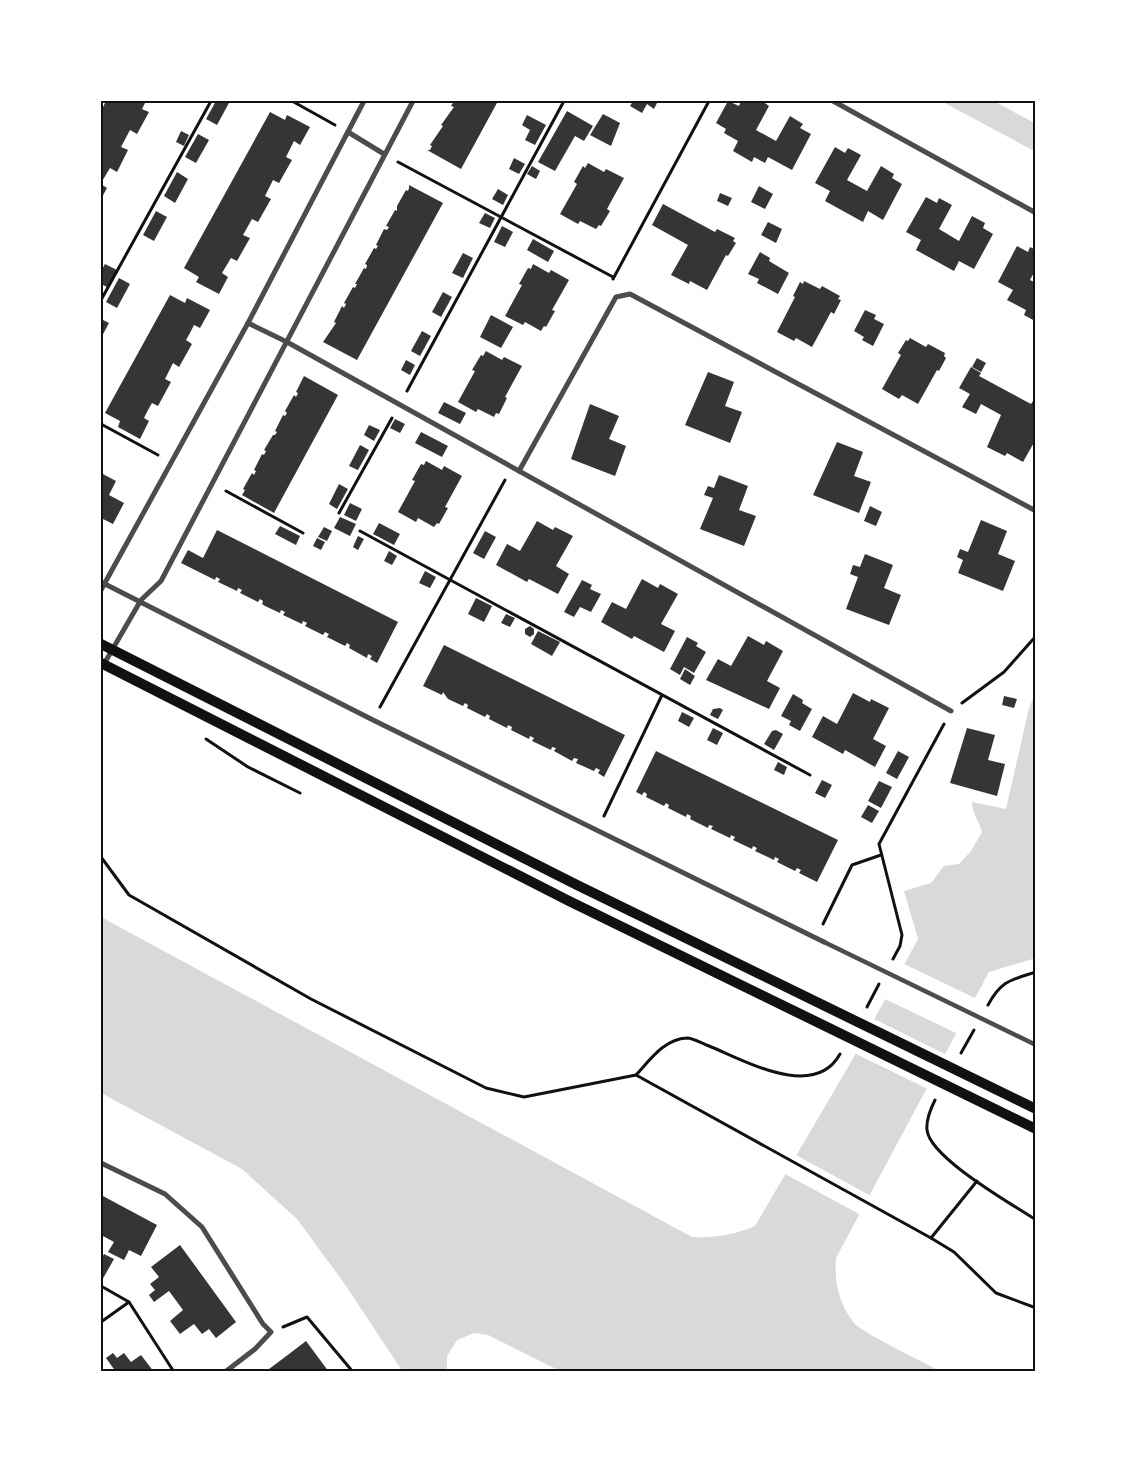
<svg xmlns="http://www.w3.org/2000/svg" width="1137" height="1473" font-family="Bitter,serif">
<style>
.water{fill:#d9d9d9}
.pier{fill:#fff}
.building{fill:#353535}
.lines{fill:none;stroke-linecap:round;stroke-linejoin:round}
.path{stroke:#111;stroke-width:3}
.pedestrian{stroke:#4c4c4c;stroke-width:4.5}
.minor{stroke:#4c4c4c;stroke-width:5}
.secondary{stroke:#111;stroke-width:10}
.neatline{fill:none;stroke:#111;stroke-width:2}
</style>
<rect width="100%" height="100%" fill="#fff"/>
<g class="water">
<path d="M941,101H994L1036,124V152Z"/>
<path d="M1036,693V958L989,972L836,1258C834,1282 839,1304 854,1323C861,1332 927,1364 942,1372H562L488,1335L474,1333L457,1340L447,1356V1372H403L344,1283L297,1219L242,1169L101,1093V917L692,1237C715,1238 734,1235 755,1226L851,1062L918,939L904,891L931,883L944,866L959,864L971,851L982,832C979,821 972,814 972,802L1006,809L1029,708Z"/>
</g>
<g class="pier">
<path d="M902,963L977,999L958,1034L883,998Z"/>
<path d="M872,1018L947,1055L928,1089L854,1053Z"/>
<path d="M796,1155L871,1196L861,1215L785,1174Z"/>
</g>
<g class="building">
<path d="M106,101H146L142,109L149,112L137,134L130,130L121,147L128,150L117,172L110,168L101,183V111Z"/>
<path d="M216,101H230L217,125L206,119Z"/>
<path d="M454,101H498L461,169L427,150H430L432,146L430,145L443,126L441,125L454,107L451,106Z"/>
<path d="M633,101H658L654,109L647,104L642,113L630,106Z"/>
<path d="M728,101L739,106L741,101L754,103L762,101L769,106L756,130L776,141L790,116L803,124L800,128L811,134L792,170L768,157L765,163L754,157L752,162L733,151L738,141L724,133L726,129L716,123Z"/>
<path d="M567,111L593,126L584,141L575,136L555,171L538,162Z"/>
<path d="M270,112L285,120L287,115L310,127L300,145L294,141L286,157L292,160L279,183L273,180L265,196L271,199L258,222L252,219L243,235L250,238L237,261L231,258L222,273L228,277L219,294L196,282L199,277L184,268Z"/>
<path d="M603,114L620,123L611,146L590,135Z"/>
<path d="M527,115L546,125L535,145L525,140L530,130L522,125Z"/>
<path d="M181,131L189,135L184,146L176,142Z"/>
<path d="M198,134L209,140L196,163L185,157Z"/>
<path d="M835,147L845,153L848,148L861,155L847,180L867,191L881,166L894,174L892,178L902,184L883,220L868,211L863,222L825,201L830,191L815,183Z"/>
<path d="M514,158L525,164L519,174L509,169Z"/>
<path d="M588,163L604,172L606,169L624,178L607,209L610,211L601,226L599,225L596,229L580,221L578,224L560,214L577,184L574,182L583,166L585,168Z"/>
<path d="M532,166L540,171L536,179L527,174Z"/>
<path d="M177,172L188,179L175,203L164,196Z"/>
<path d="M101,184L107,188L101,199Z"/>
<path d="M409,185L443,203L357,360L323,342L336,323L334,322L342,306L344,308L346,304L344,303L353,287L355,288L357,284H355L364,268L366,269L367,265L365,264L374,248L376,249L378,246L376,245L384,229L387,230L389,227L386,226L395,210L397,211V206L406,190L408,191L409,188Z"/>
<path d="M759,186L773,194L765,209L751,202Z"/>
<path d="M498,189L508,195L503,205L492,199Z"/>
<path d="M720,193L732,198L728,206L717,201Z"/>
<path d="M926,197L937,203L939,198L952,205L939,229L959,241L972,216L985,223L983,228L993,234L974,269L959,261L954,271L916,250L921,240L906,232Z"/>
<path d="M663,204L715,232L717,229L735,238L733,241L736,243L728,256L726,255L707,290L690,281L689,284L671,275L688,245L652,225Z"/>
<path d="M156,211L167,217L154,241L143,235Z"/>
<path d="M485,213L495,218L490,228L479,223Z"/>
<path d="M768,222L782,229L776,243L761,235Z"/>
<path d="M502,226L513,232L505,247L494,242Z"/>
<path d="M533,239L554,251L548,262L527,250Z"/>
<path d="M1017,246L1028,252L1030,247L1036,250V269L1030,280L1036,283L1035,321L1024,315L1026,310L1007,300L1013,290L998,282Z"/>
<path d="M760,252L770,258L769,261L789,273L778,294L757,283L759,279L748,274Z"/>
<path d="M463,253L473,258L463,278L452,273Z"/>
<path d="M105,264L117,270L107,287L101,284V271Z"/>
<path d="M533,264L549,273L551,270L569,280L552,310L555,311L546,327L544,326L541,331L525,322L523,325L505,316L522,285L519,284L528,268L531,269Z"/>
<path d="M119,278L130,284L117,308L106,302Z"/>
<path d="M804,281L820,289L822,286L840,296L838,299L841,300L834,314L831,312L812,347L796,338L794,341L777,332L795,297L793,296L800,282L803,284Z"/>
<path d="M443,292L452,297L441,317L432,312Z"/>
<path d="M170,295L185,303L187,298L210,310L200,328L194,325L190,333L186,340L192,344L179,367L173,363L165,379L171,382L158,406L152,403L148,410L144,418L149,421L140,439L118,427L120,421L105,413Z"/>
<path d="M865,310L876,315L874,319L884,324L873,346L862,340L864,337L854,331Z"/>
<path d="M491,315L513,327L501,348L480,337Z"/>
<path d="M101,319L109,323L101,338Z"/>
<path d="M422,331L431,336L420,356L411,351Z"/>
<path d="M910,338L926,347L928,344L945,353L944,356L946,358L939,371L937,370L918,404L902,395L899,399L882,389L901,355L898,353L906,340L908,341Z"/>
<path d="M486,351L502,360L504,357L522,366L505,397L507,398L499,414L496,413L494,417L478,409L476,412L458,402L475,371L472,370L481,355L483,356Z"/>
<path d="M977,358L986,363L981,372L972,367Z"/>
<path d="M406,360L415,365L410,375L401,370Z"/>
<path d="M971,367L981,373L979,376L1031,404L1033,401L1036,402V439L1023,462L1007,453L1005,456L987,447L1001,415L981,404L976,414L962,407L970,394L959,388Z"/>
<path d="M708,372L734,382L725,406L742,412L730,443L685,425Z"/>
<path d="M304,376L338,395L274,513L242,495L245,490L243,489L252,473L254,475L256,471L254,470L262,454L264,455L266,451L264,450L273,435H275L277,432L275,431L283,415L285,416L287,413L285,411L294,395L296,397L298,393L296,392Z"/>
<path d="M444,402L466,413L460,424L438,413Z"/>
<path d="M590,404L619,416L609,439L626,446L615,476L571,459Z"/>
<path d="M395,419L405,424L400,433L390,428Z"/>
<path d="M369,425L380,430L374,441L364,435Z"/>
<path d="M421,432L448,446L442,457L415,443Z"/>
<path d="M837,442L863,452L854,476L871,482L859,513L813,495Z"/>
<path d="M360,445L369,450L358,470L349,466Z"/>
<path d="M426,461L442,470L444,466L462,476L445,507L448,508L439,524L437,523L434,527L418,518L416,522L398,512L415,481L412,480L421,464L424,465Z"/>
<path d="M101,473L116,481L109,495L124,503L113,524L101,518Z"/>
<path d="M719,475L748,486L739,510L756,516L744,546L700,529L713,498L704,495L708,486L714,488Z"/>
<path d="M339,484L348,489L337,509L329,504Z"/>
<path d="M350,503L362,509L356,521L344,515Z"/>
<path d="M870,506L882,512L876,526L864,521Z"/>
<path d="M340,517L356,524L350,536L334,528Z"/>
<path d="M981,520L1007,531L998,554L1015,561L1003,591L958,573L963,560L957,557L960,549L968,552Z"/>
<path d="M537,521L553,530L555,527L573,536L556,566L569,574L558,594L529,579L527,582L496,565L507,544L520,551Z"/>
<path d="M379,523L400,534L394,545L373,534Z"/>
<path d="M280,526L300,536L296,545L275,534Z"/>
<path d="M324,527L332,531L327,541L318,537Z"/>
<path d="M217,530L398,622L377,663L370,659L372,656L368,654L367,658L349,648L350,645L347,643L345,646L327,637L329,634L325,632L323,635L305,626L307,623L303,621L302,624L283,615L285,612L281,610L280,613L265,606L262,604L263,601L260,599L258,602L240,593L242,590L238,588L237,591L218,582L220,579L216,577L215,580L181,563L188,550L203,558Z"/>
<path d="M485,531L496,537L484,559L473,553Z"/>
<path d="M358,536L364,539L358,550L353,547Z"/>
<path d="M317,538L325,542L321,550L313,546Z"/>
<path d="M389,551L397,556L392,565L384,561Z"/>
<path d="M865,554L893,565L884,588L901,595L889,625L846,609L858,577L850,574L853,565L860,567Z"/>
<path d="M425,571L436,577L430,588L419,583Z"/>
<path d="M642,579L658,588L660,584L678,594L661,624L675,631L664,652L634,636L632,639L601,622L612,602L626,609Z"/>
<path d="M582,580L592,585L590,589L601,594L591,612L580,607L574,617L564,612Z"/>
<path d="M476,598L492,606L484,622L468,614Z"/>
<path d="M506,614L515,618L510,627L501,623Z"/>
<path d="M530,626L534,629V634L530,637L525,634V629Z"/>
<path d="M538,631L560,642L552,656L531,644Z"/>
<path d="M748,636L764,645L766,641L783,651L767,681L780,688L769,709L706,680L718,659L731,666Z"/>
<path d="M687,637L698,643L696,646L706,652L694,673L684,667L680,675L670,669Z"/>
<path d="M444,645L625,735L604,777L598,773L600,770L596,768L594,771L576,763L578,759L574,758L572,761L554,751L556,748L552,747L551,750L532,741L534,738L530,736L529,739L511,730L512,727L508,725L507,728L489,719L490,716L487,714L485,717L467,708L468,705L465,703L463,706L448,699L443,692L442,695L423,686Z"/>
<path d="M685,669L695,676L690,685L680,679Z"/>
<path d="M853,693L870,702L871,699L889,708L873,739L886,746L875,767L845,750L843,754L812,737L823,716L837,724Z"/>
<path d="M793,694L803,700L802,703L812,709L800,731L789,725L791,721L781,716Z"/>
<path d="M1004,696L1017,699L1014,708L1002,705Z"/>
<path d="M720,708L723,710L718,719L710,715L713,709Z"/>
<path d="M682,712L694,718L689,727L678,721Z"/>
<path d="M713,728L723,733L717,745L707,740Z"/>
<path d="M967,728L995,735L988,760L1005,764L997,796L950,783Z"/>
<path d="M776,730L783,734L774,750L764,744L772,731Z"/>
<path d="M656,751L838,840L817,882L799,873L801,870L797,868L795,871L777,862L779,859L775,857L774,860L755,851L757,848L753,846L752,849L733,840L735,837L731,835L730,838L711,829L713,826L709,825L708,828L690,819L691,816L687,814L686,817L668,808L669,805L666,803L664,806L646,797L647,794L644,792L642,795L636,792Z"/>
<path d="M898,751L909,757L897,779L886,773Z"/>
<path d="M778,762L787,767L784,775L774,770Z"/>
<path d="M822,780L832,785L825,798L815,793Z"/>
<path d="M879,781L892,787L881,808L868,801Z"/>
<path d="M868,805L879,811L872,823L861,817Z"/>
<path d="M101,1195L157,1225L141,1256L129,1250L124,1260L108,1252L114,1242L101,1235Z"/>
<path d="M180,1245L236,1322L216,1338L209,1329L202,1334L194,1324L180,1334L170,1321L183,1310L169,1291L154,1302L149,1295L155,1290L150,1284L159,1277L151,1267Z"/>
<path d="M104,1254L114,1259L101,1282V1259Z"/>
<path d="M306,1341L329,1372H265L289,1354Z"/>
<path d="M113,1353L117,1358L124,1353L131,1362L141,1355L154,1372H116L106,1358Z"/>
</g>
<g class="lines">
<g class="path">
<path d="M292,101L335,125"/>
<path d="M398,162L613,277"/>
<path d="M613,279L709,101"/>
<path d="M101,300L211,101"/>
<path d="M407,391L564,101"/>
<path d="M101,424L158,455"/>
<path d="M226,491L303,533"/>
<path d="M339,513L392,418"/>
<path d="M360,531L810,775"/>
<path d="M962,703L1004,672L1036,636"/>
<path d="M380,707L505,480"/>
<path d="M206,739L248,767L300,793"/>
<path d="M604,816L662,695"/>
<path d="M101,857L129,895L311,999L486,1088L524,1097L636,1075L931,1238L954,1252L996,1293L1036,1308"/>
<path d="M823,924L852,865L881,855"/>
<path d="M893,959L900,946L902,935L879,844L944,724"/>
<path d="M988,1005C1001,981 1010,980 1036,972"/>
<path d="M867,1007L879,984"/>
<path d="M961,1053L974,1030"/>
<path d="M636,1075C650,1060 664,1039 687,1038C693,1038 703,1044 709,1046C744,1060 814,1101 840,1054"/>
<path d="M935,1100C931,1108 926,1121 927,1130C930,1158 1012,1204 1036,1220"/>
<path d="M931,1238L977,1181"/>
<path d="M101,1286L129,1302L174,1372"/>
<path d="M101,1322L129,1302"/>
<path d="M283,1327L307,1317L353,1372"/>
</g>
<path class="pedestrian" d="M824,942L1036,1045"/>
<g class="minor">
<path d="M833,101L1036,213"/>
<path d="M348,132L384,154"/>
<path d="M248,323L287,342L951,711"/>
<path d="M519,471L616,297L630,294L1036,511"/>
<path d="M101,582L373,720L824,942"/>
<path d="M101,590L248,323L364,101"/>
<path d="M104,664L141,600L161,581L413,101"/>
<path d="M101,1163L165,1194L202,1227L263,1324L271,1332L255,1349L225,1372"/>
</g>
<g class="secondary">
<path d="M101,644L577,885L1036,1109"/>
<path d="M101,663L569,901L1036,1129"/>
</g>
</g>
<rect width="1137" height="1473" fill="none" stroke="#ffffff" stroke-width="205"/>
<rect x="102" y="102" width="932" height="1268" class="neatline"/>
</svg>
